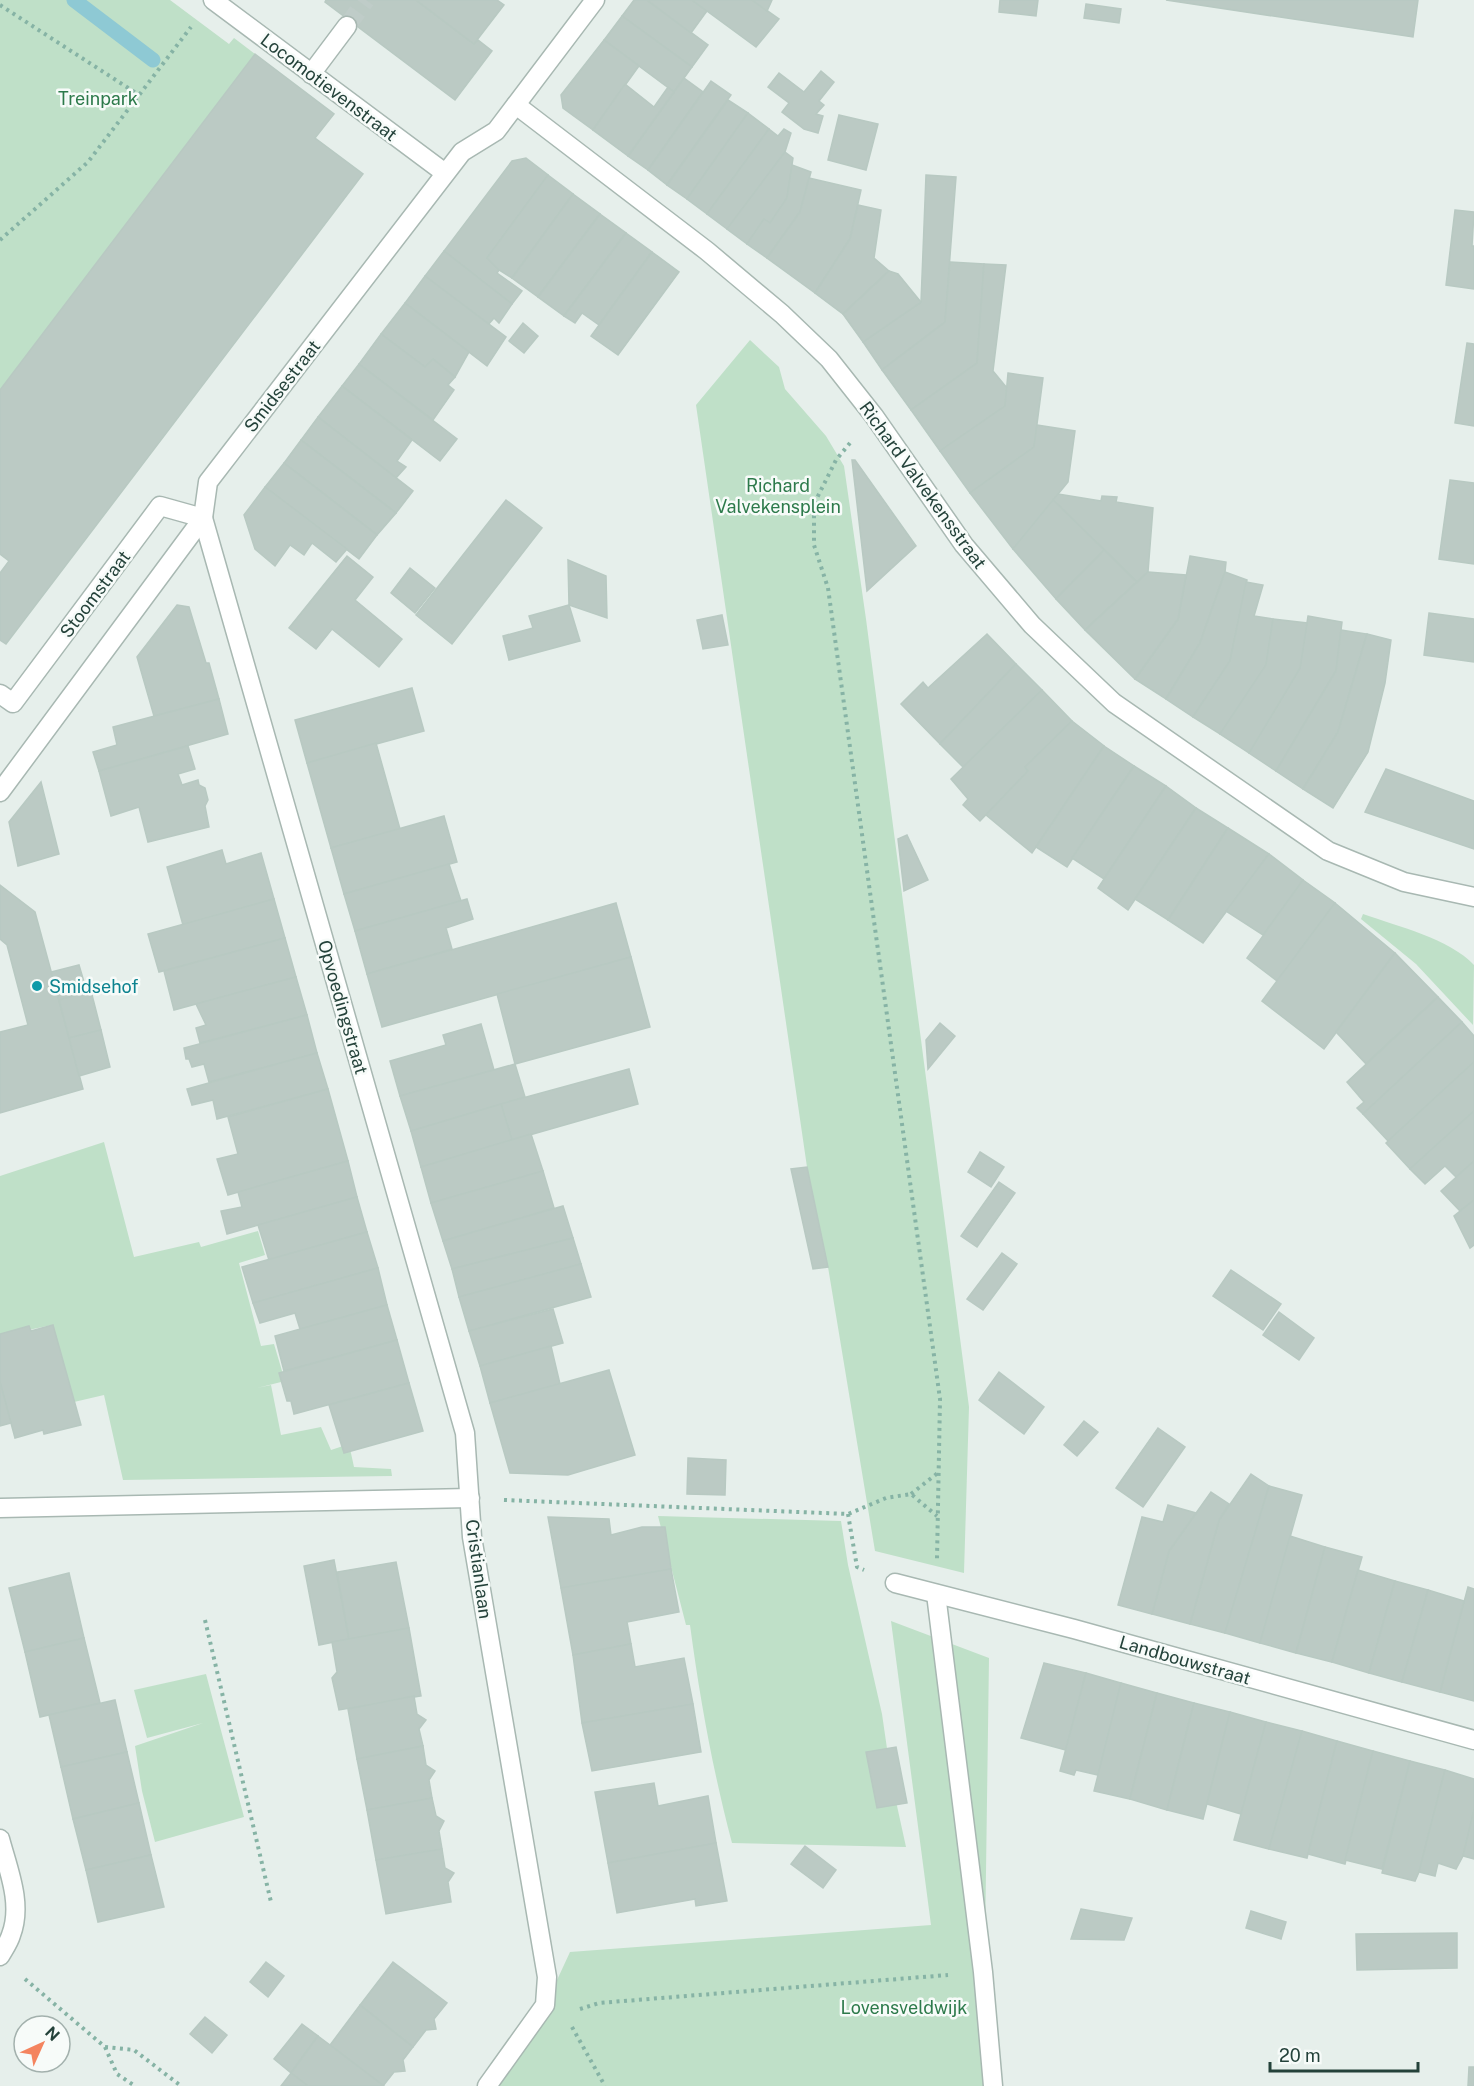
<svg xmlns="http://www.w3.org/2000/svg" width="1474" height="2086" font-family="'Public Sans',sans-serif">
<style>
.green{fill:#bfe0c8}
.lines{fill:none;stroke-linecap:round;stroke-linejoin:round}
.stream{stroke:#8ec9d4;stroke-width:15}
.building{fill:#bbcac4;stroke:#b8c9c2;stroke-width:1.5}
.street-tunnel{stroke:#bfccc8;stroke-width:18;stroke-dasharray:18 9;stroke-linecap:butt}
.street-casing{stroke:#a8b8b2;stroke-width:21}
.path{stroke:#86b3a5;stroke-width:4;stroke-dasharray:3 4.5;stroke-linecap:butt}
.street{stroke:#fff;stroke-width:18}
.culture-dot{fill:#0f9aa8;stroke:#f7fbf9;stroke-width:2}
.labels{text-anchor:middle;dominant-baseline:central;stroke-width:5;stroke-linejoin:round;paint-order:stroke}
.street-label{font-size:18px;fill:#24423a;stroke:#f7fbf9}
.park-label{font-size:18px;fill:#2d7a4b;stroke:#f7fbf9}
.culture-label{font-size:18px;fill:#0d838f;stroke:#f7fbf9;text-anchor:start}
</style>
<rect width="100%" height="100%" fill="#e6efeb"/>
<g class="green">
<path d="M0,0H170L229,44L234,38L255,54L0,390Z"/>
<path d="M750,340L779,367L785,389L826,436L844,466L866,619L969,1407L964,1573L875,1551L828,1267L807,1167L696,405Z"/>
<path d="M1363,914C1397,926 1450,939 1474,965L1473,1025L1416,964L1361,919Z"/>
<path d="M104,1142L134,1257L199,1242L201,1247L258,1231L265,1255L239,1263L261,1346L274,1344L285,1381L257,1388L271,1385L281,1435L321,1427L331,1450L349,1444L354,1467L391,1469L392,1476L123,1480L104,1395L74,1402L52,1325L0,1336V1176Z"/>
<path d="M658,1516L841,1521L848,1565L882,1714L892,1783L906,1847L732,1843C713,1771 700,1700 690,1625H686Z"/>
<path d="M891,1621L989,1658L983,2086H487L545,2006L570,1952L931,1925Z"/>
<path d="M206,1674L244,1817L155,1842L142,1791L135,1746L203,1723L147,1738L134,1690Z"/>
</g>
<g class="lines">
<path class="stream" d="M74,0L153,60"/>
</g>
<g class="building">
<path d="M326,0H416L474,44L478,40L492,51L455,100L325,2Z"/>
<path d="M416,0H497L504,5L474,44Z"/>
<path d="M634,0H647L708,45L692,67L622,16Z"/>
<path d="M647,0H692L707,11L691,33Z"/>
<path d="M692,0H752L779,19L756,47Z"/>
<path d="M752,0H772L767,11Z"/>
<path d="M1000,0H1038L1036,16L999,12Z"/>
<path d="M1166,0H1418L1413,37Z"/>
<path d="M1086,4L1121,9L1119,23L1084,18Z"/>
<path d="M622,16L692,67L674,92L604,40Z"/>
<path d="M604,40L639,66L593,130L563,108L561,95Z"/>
<path d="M255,54L334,114L315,138L363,174L6,644L0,640V573L9,561L0,554V390Z"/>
<path d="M821,71L834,82L819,101L824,105L816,114L823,116L818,133L804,129L782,112L789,103L768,87L779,73L804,92Z"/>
<path d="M684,78L703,92L648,170L628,156Z"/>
<path d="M711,81L731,95L667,185L648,170Z"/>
<path d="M625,84L654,107L668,87L674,92L628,156L593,130Z"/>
<path d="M728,100L748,113L687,199L667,185Z"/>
<path d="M748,113L769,129L707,214L687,199Z"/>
<path d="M839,115L878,124L866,170L828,160Z"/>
<path d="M769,129L778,136L784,129L791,133L785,152L727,229L707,214Z"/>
<path d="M785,152L793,158L787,198L770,223L764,219L747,244L727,229Z"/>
<path d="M526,158L548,175L487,258L499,270L497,273L522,291L512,304L444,251L512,161Z"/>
<path d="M792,165L811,172L800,212L767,258L747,244L764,219L770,223L787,198Z"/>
<path d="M548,175L573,194L512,278L499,270L487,258Z"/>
<path d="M926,175L956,177L945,322L882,370L863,342L921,302Z"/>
<path d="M809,178L861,190L850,239L815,293L767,258L800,212Z"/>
<path d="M573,194L600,214L538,297L512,278Z"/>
<path d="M858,205L881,210L874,258L889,271L843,314L815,293L850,239Z"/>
<path d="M1455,210L1474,212L1472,246H1474V289L1446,285Z"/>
<path d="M600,214L626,233L564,316L538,297Z"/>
<path d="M626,233L652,252L599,325L582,313L575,323L564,316Z"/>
<path d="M444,251L512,304L499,323L494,318L488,325L425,276Z"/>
<path d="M652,252L679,272L618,355L591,336Z"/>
<path d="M950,262L984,264L977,363L911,410L882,370L945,322Z"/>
<path d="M984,264L1006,265L993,371L1007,388L1005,406L940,451L911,410L977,363Z"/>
<path d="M889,271L898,274L921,302L863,342L843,314Z"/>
<path d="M425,276L506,337L487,366L405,303Z"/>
<path d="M405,303L469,352L455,377L433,359L425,367L381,334Z"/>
<path d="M523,323L538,336L524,353L509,341Z"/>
<path d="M381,334L425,367L433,359L455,377L448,385L454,390L433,420L359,364Z"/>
<path d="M1467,343L1474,344V426L1455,423Z"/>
<path d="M359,364L457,439L440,461L342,386Z"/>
<path d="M1008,373L1043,378L1034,447L970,493L940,451L1005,406Z"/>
<path d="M342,386L412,440L397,461L406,467L396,478L318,417Z"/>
<path d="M318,417L413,491L396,513L301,440Z"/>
<path d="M1037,425L1075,431L1068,482L1013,549L970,493L1034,447Z"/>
<path d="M301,440L396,513L377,535L284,463Z"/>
<path d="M852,460H855L916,546L867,591Z"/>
<path d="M284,463L377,535L359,559L265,487Z"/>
<path d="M1450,480L1474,483V564L1439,559Z"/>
<path d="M265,487L347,549L336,562L312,543L304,555L290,545L275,566L255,549L244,515Z"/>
<path d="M1058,494L1101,501L1102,496L1117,497L1116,502L1153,508L1148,572L1137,582L1053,500Z"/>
<path d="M506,500L542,528L452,644L416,615Z"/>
<path d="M1053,500L1104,550L1056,599L1013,549Z"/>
<path d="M1104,550L1137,582L1085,630L1056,599Z"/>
<path d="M347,556L373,577L355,600L402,639L379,667L332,629L316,649L289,628Z"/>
<path d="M1190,556L1226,562L1225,572L1200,643L1166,699L1135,679L1178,619Z"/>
<path d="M568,560L606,576L607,618L569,605Z"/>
<path d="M410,568L435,588L415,613L391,593Z"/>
<path d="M1148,572L1186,575L1178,619L1135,679L1085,630Z"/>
<path d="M1225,572L1247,580L1230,661L1193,717L1166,699L1200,643Z"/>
<path d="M1246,582L1263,585L1254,616L1273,619L1266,665L1220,734L1193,717L1230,661Z"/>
<path d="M177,605L189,607L206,663H209L219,699L154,716L137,657Z"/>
<path d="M569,605L580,641L509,660L503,636L533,628L529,616Z"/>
<path d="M1429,613L1474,619V662L1424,655Z"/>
<path d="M722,615L728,645L703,649L697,620Z"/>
<path d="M1308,616L1342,622L1336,671L1276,771L1249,753L1300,668Z"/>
<path d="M1273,619L1307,623L1300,668L1249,753L1220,734L1266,665Z"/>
<path d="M1341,630L1367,634L1338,732L1303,789L1276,771L1336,671Z"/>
<path d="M987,634L1016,664L940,744L901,704L923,682L928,688Z"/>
<path d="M1367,634L1391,640L1385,683L1368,752L1333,808L1303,789L1338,732Z"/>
<path d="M1016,664L1042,690L963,767L940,744Z"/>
<path d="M412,688L424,731L307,763L295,720Z"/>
<path d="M1042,690L1072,721L1025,767L1028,771L980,821L963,805L968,799L951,779Z"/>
<path d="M219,699L228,734L99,771L93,752L117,745L113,727Z"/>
<path d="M1072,721L1104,746L1032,853L986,815L1028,771L1025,767Z"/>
<path d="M376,743L400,829L331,848L307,763Z"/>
<path d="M188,746L195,769L178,774L182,785L198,780L199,785L205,788L208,800L205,806L209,827L148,842L139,807L111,816L99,771Z"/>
<path d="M1104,746L1134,766L1067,867L1036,847Z"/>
<path d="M1134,766L1166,786L1104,879L1072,858Z"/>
<path d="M1386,769L1474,801V849L1365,812Z"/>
<path d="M41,782L59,854L18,866L9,822Z"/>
<path d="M1166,786L1196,808L1128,910L1098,888Z"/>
<path d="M1196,808L1228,828L1168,920L1135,899Z"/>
<path d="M444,816L457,862L344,894L331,848Z"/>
<path d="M1228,828L1269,854L1203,943L1168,920Z"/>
<path d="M907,835L928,880L904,891L898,839Z"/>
<path d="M222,850L226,864L261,853L274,899L183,925L167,867Z"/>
<path d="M1269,854L1303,880L1263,935L1226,911Z"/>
<path d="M449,864L461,901L355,931L344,894Z"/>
<path d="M1303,880L1335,903L1277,981L1247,958Z"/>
<path d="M0,885L35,912L83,1089L0,1113V1032L28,1025L7,945L0,939Z"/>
<path d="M274,899L285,938L159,972L148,934Z"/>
<path d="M467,899L473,919L446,928L452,949L367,974L355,931Z"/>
<path d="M616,903L631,957L382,1027L367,974Z"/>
<path d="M1335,903L1395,953L1324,1049L1262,1001Z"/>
<path d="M285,938L296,977L174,1010L164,971Z"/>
<path d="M1395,953L1438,997L1366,1064L1336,1032Z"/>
<path d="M631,957L650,1027L515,1064L497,994Z"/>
<path d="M79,965L87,992L59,1000L51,972Z"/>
<path d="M296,977L307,1015L200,1043L196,1028L206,1025L196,1004Z"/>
<path d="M91,991L101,1030L69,1038L59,1000Z"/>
<path d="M1438,997L1462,1022L1363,1114L1357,1108L1364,1102L1347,1082Z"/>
<path d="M307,1015L317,1053L209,1082L204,1064L192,1067L189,1059H186L184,1048Z"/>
<path d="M1462,1022L1474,1036V1062L1388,1141L1363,1114Z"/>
<path d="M940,1023L955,1036L928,1069L926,1040Z"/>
<path d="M481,1024L494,1070L400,1096L390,1061L446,1045L443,1035Z"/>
<path d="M101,1030L110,1067L79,1076L69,1038Z"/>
<path d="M317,1053L328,1089L217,1119L213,1100L192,1105L187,1089Z"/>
<path d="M1474,1062V1111L1410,1169L1386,1143Z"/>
<path d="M515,1064L525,1097L411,1131L400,1096Z"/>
<path d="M629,1069L638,1104L512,1140L501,1104Z"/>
<path d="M328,1089L348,1161L228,1195L217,1159L238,1154L228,1117Z"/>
<path d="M501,1104L512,1140L421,1167L411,1131Z"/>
<path d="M1474,1111V1161L1456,1177L1445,1166L1425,1184L1410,1169Z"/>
<path d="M531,1134L543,1171L431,1203L421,1167Z"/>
<path d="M980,1152L1004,1167L991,1187L968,1172Z"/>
<path d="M348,1161L357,1197L227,1234L221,1211L242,1207L238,1192Z"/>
<path d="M1474,1161V1200L1460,1211L1441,1191Z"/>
<path d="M807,1167L828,1267L813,1269L791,1169Z"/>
<path d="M543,1171L554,1208L443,1241L431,1203Z"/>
<path d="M999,1182L1015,1193L977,1247L961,1236Z"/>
<path d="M357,1197L367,1232L269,1260L258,1225Z"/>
<path d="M1474,1200V1245L1470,1248L1454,1216Z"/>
<path d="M563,1206L573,1238L452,1269L443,1241Z"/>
<path d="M367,1232L378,1268L253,1303L242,1267Z"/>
<path d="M573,1238L581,1264L459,1297L452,1269Z"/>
<path d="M1002,1253L1017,1264L983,1310L967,1299Z"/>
<path d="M581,1264L591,1297L469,1331L459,1297Z"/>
<path d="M378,1268L387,1305L300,1329L295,1313L260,1323L253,1303Z"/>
<path d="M1231,1270L1281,1304L1263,1330L1213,1296Z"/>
<path d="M387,1305L397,1340L284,1371L275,1336Z"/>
<path d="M553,1309L563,1343L480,1366L469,1331Z"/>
<path d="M1279,1312L1314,1338L1299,1360L1263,1335Z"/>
<path d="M53,1325L81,1425L44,1434L43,1430L15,1438L0,1382V1334L29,1326L31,1331Z"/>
<path d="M397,1340L409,1383L294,1414L291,1401H287L279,1373Z"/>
<path d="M551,1346L560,1384L490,1403L480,1366Z"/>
<path d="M609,1370L635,1455L568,1475L510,1473L490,1403Z"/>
<path d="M999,1372L1044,1407L1024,1434L979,1400Z"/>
<path d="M0,1382L11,1423L0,1426Z"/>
<path d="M409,1383L423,1431L344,1453L329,1405Z"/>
<path d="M1084,1421L1098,1432L1077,1456L1064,1445Z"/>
<path d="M1158,1428L1185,1447L1143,1507L1116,1488Z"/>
<path d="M688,1458L726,1460L725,1495L687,1494Z"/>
<path d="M1251,1474L1269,1486L1225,1633L1190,1624L1219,1520Z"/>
<path d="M1269,1486L1302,1495L1260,1643L1225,1633Z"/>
<path d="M1211,1492L1229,1504L1219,1520L1190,1624L1152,1614L1169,1551Z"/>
<path d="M1168,1505L1196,1513L1169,1551L1152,1614L1118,1605L1142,1517L1163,1522Z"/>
<path d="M548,1517L609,1519L611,1535L642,1527H665L671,1569L561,1588Z"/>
<path d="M1290,1536L1325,1547L1296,1653L1260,1643Z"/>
<path d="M1325,1547L1362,1557L1332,1662L1296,1653Z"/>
<path d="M334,1560L349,1639L319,1645L304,1566Z"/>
<path d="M396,1562L409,1628L349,1639L337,1572Z"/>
<path d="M671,1569L679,1612L627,1622L631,1644L573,1655L561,1588Z"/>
<path d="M1358,1570L1395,1581L1369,1673L1332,1662Z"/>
<path d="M69,1573L84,1638L25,1652L9,1588Z"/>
<path d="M1395,1581L1428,1590L1402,1682L1369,1673Z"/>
<path d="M1468,1587L1474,1589V1701L1440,1692Z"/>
<path d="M1428,1590L1464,1601L1440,1692L1402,1682Z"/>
<path d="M409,1628L421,1696L339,1710L332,1678L337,1672L332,1642Z"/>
<path d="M84,1638L100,1703L40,1717L25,1652Z"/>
<path d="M631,1644L635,1667L684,1658L693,1704L582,1723L573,1655Z"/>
<path d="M1044,1663L1086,1673L1066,1750L1021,1738Z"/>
<path d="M1086,1673L1121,1683L1098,1775L1076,1770L1074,1775L1060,1771Z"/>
<path d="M1121,1683L1157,1693L1130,1799L1094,1791Z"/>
<path d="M1157,1693L1194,1703L1167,1810L1130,1799Z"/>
<path d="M414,1696L417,1714L426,1720L419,1729L423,1746L357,1759L348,1709Z"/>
<path d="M115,1700L127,1752L61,1767L49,1715Z"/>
<path d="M1194,1703L1230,1712L1203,1819L1167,1810Z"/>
<path d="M693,1704L701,1752L592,1771L582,1723Z"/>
<path d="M1230,1712L1266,1722L1241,1814L1207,1804Z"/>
<path d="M1266,1722L1302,1731L1269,1849L1234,1840Z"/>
<path d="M1302,1731L1337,1741L1307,1858L1269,1849Z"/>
<path d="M1337,1741L1373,1751L1345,1864L1308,1854Z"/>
<path d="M423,1746L426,1765L435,1771L429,1780L432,1798L367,1810L357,1759Z"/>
<path d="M896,1747L907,1803L877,1808L866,1752Z"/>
<path d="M1373,1751L1410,1761L1382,1869L1345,1860Z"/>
<path d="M127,1752L139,1803L73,1819L61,1767Z"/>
<path d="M1410,1761L1445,1770L1419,1872L1415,1881L1382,1873Z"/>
<path d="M1445,1770L1474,1779V1810L1463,1856L1456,1869L1438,1863L1435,1876L1419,1872Z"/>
<path d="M654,1783L658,1806L708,1796L716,1843L608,1863L595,1792Z"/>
<path d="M432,1798L436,1816L444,1821L439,1831L442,1849L376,1860L367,1810Z"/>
<path d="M139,1803L151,1855L86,1870L73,1819Z"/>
<path d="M1474,1810V1859L1463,1856Z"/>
<path d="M716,1843L727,1901L696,1906L695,1899L617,1913L608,1863Z"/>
<path d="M805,1846L836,1870L823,1888L791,1864Z"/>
<path d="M442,1849L445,1868L454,1873L448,1882L451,1902L386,1914L376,1860Z"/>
<path d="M151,1855L164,1907L98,1922L86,1870Z"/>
<path d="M1081,1909L1132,1918L1124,1940L1071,1939Z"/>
<path d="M1251,1911L1286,1922L1281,1939L1246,1928Z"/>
<path d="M1457,1933V1968L1357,1970L1356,1934Z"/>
<path d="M266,1962L284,1976L268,1997L250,1982Z"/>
<path d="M393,1962L447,2003L434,2019L436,2029L426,2030L413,2047L360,2005Z"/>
<path d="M360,2005L413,2047L403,2060L405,2071L394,2072L383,2086L330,2045Z"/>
<path d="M205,2017L227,2035L212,2053L190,2034Z"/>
<path d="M302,2024L318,2036L291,2073L274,2059Z"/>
<path d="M318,2036L330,2045L384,2086H308L291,2073Z"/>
<path d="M1469,2067H1474V2086H1468Z"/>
<path d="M291,2073L308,2086H281Z"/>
</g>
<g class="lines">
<path class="street-tunnel" d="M347,26L366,0"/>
<g class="street-casing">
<g id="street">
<path d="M213,0L445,173"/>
<path d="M311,74L347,26"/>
<path d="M516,105L707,251L782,314L829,359L874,416L964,545L1032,625L1114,703L1328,851L1404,882L1474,897"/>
<path d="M203,518L465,1433L472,1537L547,1977L545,2005L487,2086"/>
<path d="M0,694L13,703L160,506L203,518"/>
<path d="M0,792L203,518L208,482L462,152L496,131L595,0"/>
<path d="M0,1508L470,1498"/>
<path d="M895,1583L1074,1629L1474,1740"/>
<path d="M936,1594L983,1972L993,2086"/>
<path d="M0,1839C8,1869 23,1904 11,1935C9,1942 4,1949 0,1956"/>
</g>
</g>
<g class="path">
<path d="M0,5L139,95"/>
<path d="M0,240L88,162L191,27"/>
<path d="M850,443L836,460L814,504V545L828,588L940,1399L937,1559"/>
<path d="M911,1494L939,1472"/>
<path d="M504,1500L848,1514L886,1498L911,1494L937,1516"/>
<path d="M848,1514L857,1567L864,1570"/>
<path d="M205,1620L271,1902"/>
<path d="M25,1979L105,2047L117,2074L135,2086"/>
<path d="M580,2009L599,2003L948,1975"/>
<path d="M572,2027L605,2086"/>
<path d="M105,2047L134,2050L181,2086"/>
</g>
<use href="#street" class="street"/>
</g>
<circle class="culture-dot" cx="37" cy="986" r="6"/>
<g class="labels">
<g class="street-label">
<text transform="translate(329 87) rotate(37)">Locomotievenstraat</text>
<text transform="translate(282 386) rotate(-52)">Smidsestraat</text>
<text transform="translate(923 485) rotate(54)">Richard Valvekensstraat</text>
<text transform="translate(95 594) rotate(-53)">Stoomstraat</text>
<text transform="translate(343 1007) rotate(74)">Opvoedingstraat</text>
<text transform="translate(479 1569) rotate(82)">Cristianlaan</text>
<text transform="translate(1185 1660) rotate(16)">Landbouwstraat</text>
</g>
<g class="park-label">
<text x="98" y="98">Treinpark</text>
<text x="778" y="485">Richard<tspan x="778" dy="21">Valvekensplein</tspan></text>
<text x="904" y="2007">Lovensveldwijk</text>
</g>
<g class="culture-label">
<text x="49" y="986">Smidsehof</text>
</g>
</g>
<g transform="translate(42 2044) rotate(45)"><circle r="28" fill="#f7fbf9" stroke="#a3b1ad" stroke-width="1.5"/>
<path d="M0-4.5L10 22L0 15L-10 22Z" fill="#f4845f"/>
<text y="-9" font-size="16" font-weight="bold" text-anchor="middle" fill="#24423a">N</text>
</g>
<path d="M1270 2062v9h148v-9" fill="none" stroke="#24423a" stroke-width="3"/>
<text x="1279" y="2062" font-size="18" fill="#24423a" stroke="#f7fbf9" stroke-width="4.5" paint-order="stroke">20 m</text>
</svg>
